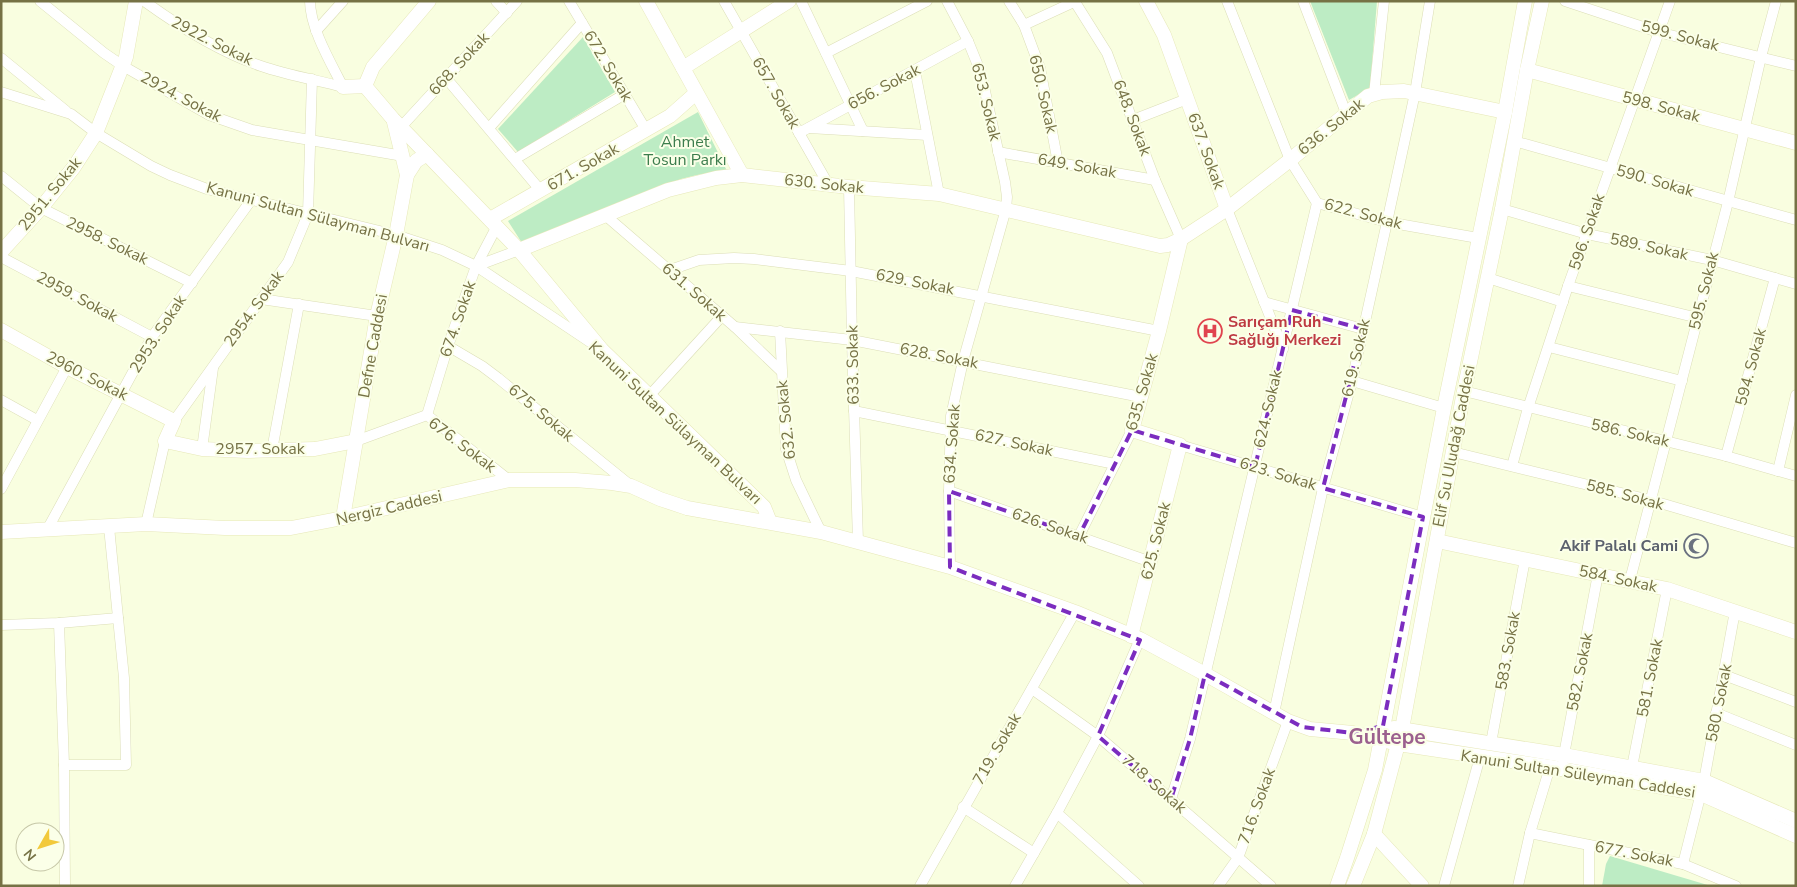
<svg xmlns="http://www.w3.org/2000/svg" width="1797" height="887" font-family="'Nunito Sans',sans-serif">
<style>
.green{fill:#bdecc4}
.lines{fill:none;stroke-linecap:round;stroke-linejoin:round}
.street-casing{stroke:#dcdeb6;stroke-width:11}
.secondary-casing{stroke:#e7e8b8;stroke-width:15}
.street{stroke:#fff;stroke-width:10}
.secondary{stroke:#fff;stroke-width:14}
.marked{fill:none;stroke:#7b2cbf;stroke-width:4;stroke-dasharray:10 6;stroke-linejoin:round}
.labels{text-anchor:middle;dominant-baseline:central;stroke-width:4;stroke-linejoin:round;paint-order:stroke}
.street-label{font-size:16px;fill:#767245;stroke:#fbffe8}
.park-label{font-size:16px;fill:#3c7d4d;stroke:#fbffe8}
.health-label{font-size:16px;font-weight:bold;fill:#be3a42;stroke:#fbffe8;text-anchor:start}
.worship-label{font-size:16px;font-weight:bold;fill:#5b616d;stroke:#fbffe8;text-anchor:end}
.district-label{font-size:21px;font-weight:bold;fill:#9b608e;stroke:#fbffe8}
</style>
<rect width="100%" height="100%" fill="#f9fee0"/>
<g class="green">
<path d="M1310,1H1377L1370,88L1349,100Z"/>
<path d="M583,37L615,92L518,152L498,129Z"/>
<path d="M698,112L727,171L697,175L681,179L522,243L508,221Z"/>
<path d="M1610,856L1711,886H1602L1606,864Z"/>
</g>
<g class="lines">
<g class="street-casing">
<g id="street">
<path d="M40,1L104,53L123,66L209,115L252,130L403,156"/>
<path d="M144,1C180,27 219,52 261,66C287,75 316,80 343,87"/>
<path d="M310,1C310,28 331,63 343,87"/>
<path d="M496,1L507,13"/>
<path d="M569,1L646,130"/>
<path d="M724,1L828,184"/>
<path d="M801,1L863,131"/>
<path d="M947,1L968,41L981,73L1005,182L1007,197L1006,209L963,361L951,416L949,491L950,567"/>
<path d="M1009,1L1024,25L1040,68L1058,163"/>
<path d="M1227,1L1290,160L1317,203L1387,222L1478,238"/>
<path d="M1303,1L1346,113"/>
<path d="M1565,1L1658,32L1796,66"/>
<path d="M1075,2L1107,53L1155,180L1181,239"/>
<path d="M1024,25L1076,1"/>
<path d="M316,31L343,1"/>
<path d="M826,53L927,1"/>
<path d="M1,58L66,111"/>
<path d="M915,71L939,194"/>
<path d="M446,78L541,191"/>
<path d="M1,92L71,114L96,133L151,166L170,175L207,189L396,235L442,250L476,266L593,344"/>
<path d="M1374,94L1384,1"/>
<path d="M1133,120L1187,99"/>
<path d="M401,127L517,1"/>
<path d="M489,128L582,23"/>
<path d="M809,128L927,135"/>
<path d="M799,133L968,41"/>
<path d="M1514,141L1796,220"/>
<path d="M998,152L1155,180"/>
<path d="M515,159L625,94"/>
<path d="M1,176L41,208L192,283"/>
<path d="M849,187L852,340L858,542"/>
<path d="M1227,209L1283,349"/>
<path d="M1502,209L1587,234L1712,260L1796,284"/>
<path d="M605,215L735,327L781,371"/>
<path d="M1,257L152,337"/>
<path d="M476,266L519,250"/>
<path d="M670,270L699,260L734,258L754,259L851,271L1159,331"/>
<path d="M1488,278L1563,302"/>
<path d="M1568,286L1698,318"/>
<path d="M261,299L377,316"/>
<path d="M1264,302L1363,329"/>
<path d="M735,327L852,340L1141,397"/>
<path d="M780,331L786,449L796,480L821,532"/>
<path d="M448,346L482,366L498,378L630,485"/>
<path d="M1549,347L1682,381"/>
<path d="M1352,381L1444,408"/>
<path d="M1464,391L1726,456L1796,476"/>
<path d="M649,396L722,316"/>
<path d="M1,400L37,420"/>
<path d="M854,411L1115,464"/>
<path d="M427,415L448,346L476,266L497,226"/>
<path d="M174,421L288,262L308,214L312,79"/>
<path d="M356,441L427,415L509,480"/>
<path d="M1180,445L1423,517"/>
<path d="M202,449L213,368"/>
<path d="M272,450L299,304"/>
<path d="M1453,452L1650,500L1796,543"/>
<path d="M1726,456L1775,278"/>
<path d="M1512,466L1528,408L1568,286L1670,1"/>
<path d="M1778,471L1796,395"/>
<path d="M1,489L67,367"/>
<path d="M949,491L1151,562"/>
<path d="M146,524L165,441"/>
<path d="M47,530L152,337L252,199"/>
<path d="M1079,536L1132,430"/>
<path d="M1630,580L1728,202L1761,57L1776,1"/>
<path d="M59,623L64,765L65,886"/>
<path d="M1,625L59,623L118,618"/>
<path d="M1724,675L1796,702"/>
<path d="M1032,689L1098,736L1271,886"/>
<path d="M1274,713L1323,488L1352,381L1387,222L1415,93L1430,1"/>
<path d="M1716,713L1796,745"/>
<path d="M1491,743L1525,559"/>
<path d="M1563,760L1598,574"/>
<path d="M64,765H126L124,678L109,527"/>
<path d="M1632,767L1667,589"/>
<path d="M1171,799L1190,739L1317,203"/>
<path d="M963,807L1034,853"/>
<path d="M1057,813L1139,886"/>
<path d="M1530,833L1683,864L1736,886"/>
<path d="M1683,864L1704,781L1735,611"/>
<path d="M920,886L1075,612"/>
<path d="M1015,886L1057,813L1098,736L1140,639"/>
<path d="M1218,886L1238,858L1288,721"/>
<path d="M1444,886L1480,757"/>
<path d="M1518,886L1530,833L1550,767"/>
<path d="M1589,886V845"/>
</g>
</g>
<g class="secondary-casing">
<g id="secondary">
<path d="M429,1L373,67L365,86L393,119L519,250L602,350L764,507L770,522"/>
<path d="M646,1L742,175"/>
<path d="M1146,1L1164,35L1227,209"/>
<path d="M683,68L789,1"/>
<path d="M1527,70L1796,143"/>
<path d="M343,87L365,86"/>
<path d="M394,122L407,175L416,161L427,154"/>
<path d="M490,219L670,116L696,93"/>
<path d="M519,250L668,190L716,178L742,175L849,187L939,194L1160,246L1168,245L1181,239L1227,209L1290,160L1368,96L1382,92L1404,91L1505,112"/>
<path d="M1,252L41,208L74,167L96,133L126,57L136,1"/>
<path d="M1,330L67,367L174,421L165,441L202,449L248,451L315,449L356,441"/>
<path d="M343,518L377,316L396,235L407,175"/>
<path d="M1,532L146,524L225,528H291L343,518L509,480H575L612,483L631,486L660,499L687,508L821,532L950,567L1075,612L1140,639L1205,674L1288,721L1310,729L1353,733L1398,744L1550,767L1701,794L1796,836"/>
<path d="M1437,541L1667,589L1796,632"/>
<path d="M1131,636L1180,445L1132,430L1159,331L1181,239"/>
<path d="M1394,728L1564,755L1704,781L1796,821"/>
<path d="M1374,834L1422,886"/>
<path d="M1337,886L1347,858L1375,770L1444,408L1505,112L1525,1"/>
<path d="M1353,886L1374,834L1402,729L1464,391L1502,209L1527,70L1542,1"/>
</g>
</g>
<use href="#street" class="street"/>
<use href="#secondary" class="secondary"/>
</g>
<path class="marked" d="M1292,310L1363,329L1323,488L1423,517L1383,726L1353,733L1302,727L1205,674L1190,739L1171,799L1098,736L1140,640L950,567L949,491L1079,536L1132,430L1255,467Z"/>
<defs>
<g id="hospital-ring" transform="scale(1.25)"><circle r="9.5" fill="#fbffe8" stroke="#e0444e" stroke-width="1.5"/><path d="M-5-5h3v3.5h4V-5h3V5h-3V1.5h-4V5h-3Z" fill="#e0444e"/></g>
<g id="mosque-ring" transform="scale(1.25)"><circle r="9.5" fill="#fbffe8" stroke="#6b7280" stroke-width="1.5"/><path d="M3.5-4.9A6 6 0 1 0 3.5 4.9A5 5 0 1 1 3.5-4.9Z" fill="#6b7280"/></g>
</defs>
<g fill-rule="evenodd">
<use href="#hospital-ring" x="1210" y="331"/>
<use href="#mosque-ring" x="1696" y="546"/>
</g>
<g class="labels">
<g class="street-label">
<text transform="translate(1680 36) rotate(15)">599. Sokak</text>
<text transform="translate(212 41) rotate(27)">2922. Sokak</text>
<text transform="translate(459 64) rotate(-47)">668. Sokak</text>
<text transform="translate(608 66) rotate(59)">672. Sokak</text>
<text transform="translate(884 87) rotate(-28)">656. Sokak</text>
<text transform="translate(776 93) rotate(60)">657. Sokak</text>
<text transform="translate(1043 94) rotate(77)">650. Sokak</text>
<text transform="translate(181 97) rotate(28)">2924. Sokak</text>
<text transform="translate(986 102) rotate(76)">653. Sokak</text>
<text transform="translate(1661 107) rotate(15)">598. Sokak</text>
<text transform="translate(1132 118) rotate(69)">648. Sokak</text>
<text transform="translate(1331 127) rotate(-39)">636. Sokak</text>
<text transform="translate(1206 151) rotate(70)">637. Sokak</text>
<text transform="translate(1077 166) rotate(10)">649. Sokak</text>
<text transform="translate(583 167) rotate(-30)">671. Sokak</text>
<text transform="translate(1655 181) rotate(16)">590. Sokak</text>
<text transform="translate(824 184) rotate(6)">630. Sokak</text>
<text transform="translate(50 194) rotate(-51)">2951. Sokak</text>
<text transform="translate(1363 214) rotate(15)">622. Sokak</text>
<text transform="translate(318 217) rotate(15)">Kanuni Sultan Sülayman Bulvarı</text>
<text transform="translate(1587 232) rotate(-71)">596. Sokak</text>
<text transform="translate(107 241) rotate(26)">2958. Sokak</text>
<text transform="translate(1649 247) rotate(12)">589. Sokak</text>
<text transform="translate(915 282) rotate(11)">629. Sokak</text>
<text transform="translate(1704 291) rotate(-76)">595. Sokak</text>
<text transform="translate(694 292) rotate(41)">631. Sokak</text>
<text transform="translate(77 297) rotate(28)">2959. Sokak</text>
<text transform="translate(254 309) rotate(-54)">2954. Sokak</text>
<text transform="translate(458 319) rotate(-71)">674. Sokak</text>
<text transform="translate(158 334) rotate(-57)">2953. Sokak</text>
<text transform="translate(373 346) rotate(-80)">Defne Caddesi</text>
<text transform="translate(939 356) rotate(11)">628. Sokak</text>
<text transform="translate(1356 358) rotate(-77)">619. Sokak</text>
<text transform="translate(853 365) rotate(-91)">633. Sokak</text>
<text transform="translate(1751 367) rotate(-75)">594. Sokak</text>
<text transform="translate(87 376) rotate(27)">2960. Sokak</text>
<text transform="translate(1142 392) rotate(-74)">635. Sokak</text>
<text transform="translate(1268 409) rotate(-77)">624. Sokak</text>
<text transform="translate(541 413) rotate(40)">675. Sokak</text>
<text transform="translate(786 420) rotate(-96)">632. Sokak</text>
<text transform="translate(675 423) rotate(43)">Kanuni Sultan Sülayman Bulvarı</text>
<text transform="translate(1630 433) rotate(13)">586. Sokak</text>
<text transform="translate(1014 443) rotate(12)">627. Sokak</text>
<text transform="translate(952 444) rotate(-86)">634. Sokak</text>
<text transform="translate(462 445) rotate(37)">676. Sokak</text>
<text transform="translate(1454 446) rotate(-79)">Elif Su Uludağ Caddesi</text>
<text x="260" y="449">2957. Sokak</text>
<text transform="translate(1278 474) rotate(17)">623. Sokak</text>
<text transform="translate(1625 495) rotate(15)">585. Sokak</text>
<text transform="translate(389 508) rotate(-13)">Nergiz Caddesi</text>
<text transform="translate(1050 526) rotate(19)">626. Sokak</text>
<text transform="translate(1156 541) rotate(-76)">625. Sokak</text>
<text transform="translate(1618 579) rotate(12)">584. Sokak</text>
<text transform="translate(1508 651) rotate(-80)">583. Sokak</text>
<text transform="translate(1580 672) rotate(-79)">582. Sokak</text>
<text transform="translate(1650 678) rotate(-79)">581. Sokak</text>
<text transform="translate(1719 703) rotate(-79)">580. Sokak</text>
<text transform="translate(997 749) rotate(-60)">719. Sokak</text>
<text transform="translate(1578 774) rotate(9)">Kanuni Sultan Süleyman Caddesi</text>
<text transform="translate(1154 784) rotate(41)">718. Sokak</text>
<text transform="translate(1257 806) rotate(-70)">716. Sokak</text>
<text transform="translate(1634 854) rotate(11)">677. Sokak</text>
</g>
<g class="park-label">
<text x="685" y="142">Ahmet<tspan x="685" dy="18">Tosun Parkı</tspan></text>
</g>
<g class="health-label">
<text x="1228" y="322">Sarıçam Ruh<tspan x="1228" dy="18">Sağlığı Merkezi</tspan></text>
</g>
<g class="worship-label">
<text x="1678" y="546">Akif Palalı Cami</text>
</g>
<g class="district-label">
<text x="1387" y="737">Gültepe</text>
</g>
</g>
<rect width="1797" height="887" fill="none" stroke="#767245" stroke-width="5"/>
<g transform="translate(40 847) rotate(231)"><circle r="24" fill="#fbffe8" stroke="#c6c7a7"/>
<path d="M0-4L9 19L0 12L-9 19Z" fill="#f2c93b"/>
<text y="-8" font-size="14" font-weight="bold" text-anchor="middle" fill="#767245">N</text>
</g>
</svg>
